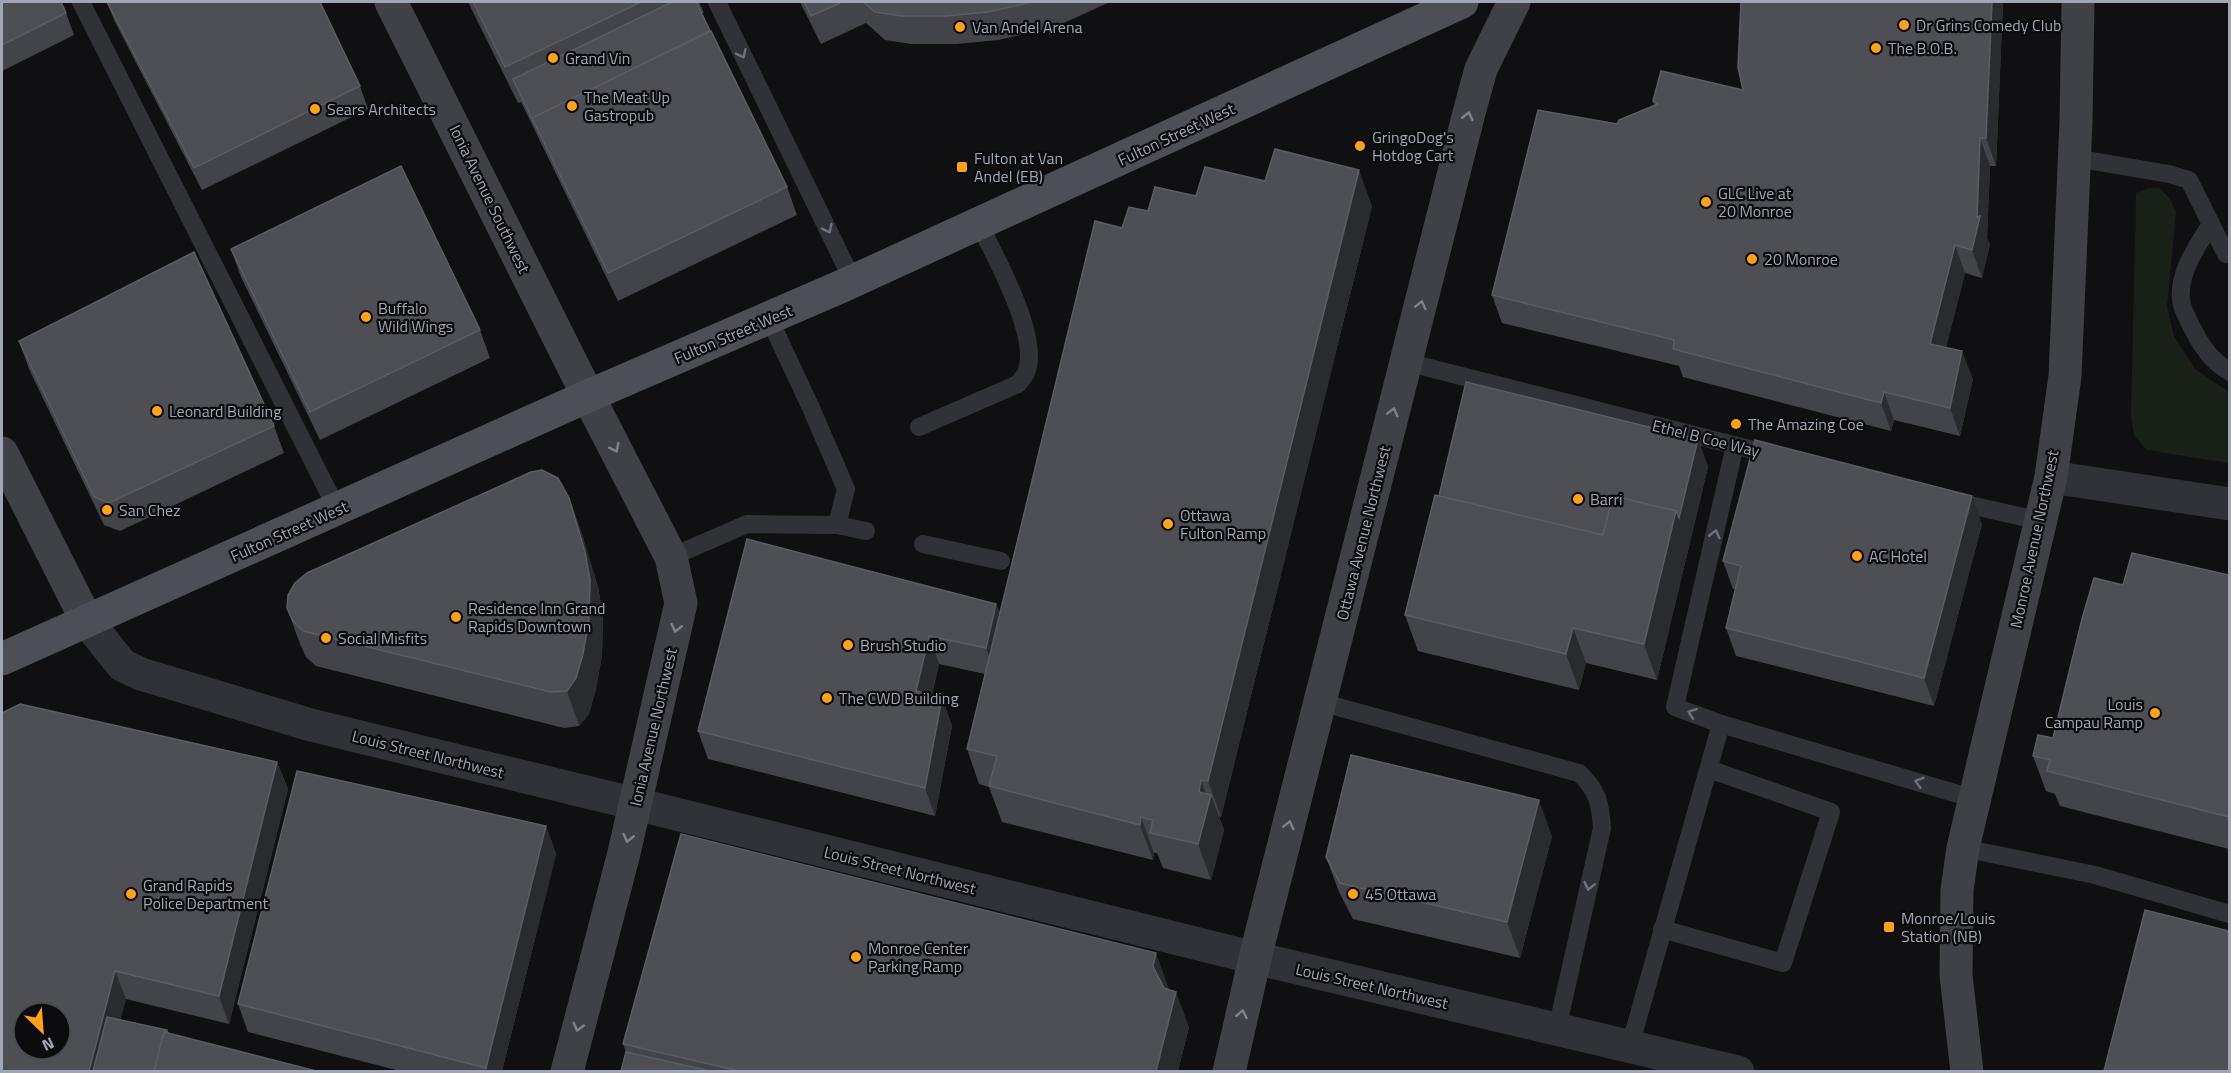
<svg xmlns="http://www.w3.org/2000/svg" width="2231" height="1073" font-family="'Titillium Web',sans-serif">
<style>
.green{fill:#182018}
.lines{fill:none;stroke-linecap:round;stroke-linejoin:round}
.lane{stroke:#313237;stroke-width:18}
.street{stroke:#313237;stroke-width:33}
.secondary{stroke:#3f4147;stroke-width:33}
.primary{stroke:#4c4f56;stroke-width:33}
.wall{fill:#43444a}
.shaded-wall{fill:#2a2b2f}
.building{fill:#4d4f55;stroke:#5a5d64;stroke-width:1.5;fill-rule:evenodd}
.oneway{stroke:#6e727c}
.oneway2{stroke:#7e838e}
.poi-dot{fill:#ffa11b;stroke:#0b0b0d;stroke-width:2}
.labels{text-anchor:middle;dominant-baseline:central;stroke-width:4.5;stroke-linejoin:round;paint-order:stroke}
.poi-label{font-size:16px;fill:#a0a7b4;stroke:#0b0b0d;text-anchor:start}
.street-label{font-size:16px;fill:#a0a7b4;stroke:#0b0b0d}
</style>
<rect width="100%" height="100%" fill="#101012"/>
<path class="green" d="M2159,187L2170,199L2176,212L2167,307L2174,336L2195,369L2229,392V463L2147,450L2134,435L2131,415L2136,193L2148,188Z"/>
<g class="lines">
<g class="lane">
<path d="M81,2L337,509"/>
<path d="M717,2L853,281"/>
<path d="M2075,158L2169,174L2189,180L2226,254"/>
<path d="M2211,224C2197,246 2175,277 2182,305C2185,315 2191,326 2196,335C2205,351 2213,362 2230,372"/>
<path d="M1406,362L1777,456"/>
<path d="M919,427L1018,384C1020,381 1024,377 1026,373C1041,338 995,256 979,224"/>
<path d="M1735,445L1675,707L1721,724L1975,799"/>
<path d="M1952,501L2041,521"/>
<path d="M837,525L866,531"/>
<path d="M923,544L1001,561"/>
<path d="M671,557L747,524L837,525L846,489L811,408L769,318"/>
<path d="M1320,702L1579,773C1598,791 1600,802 1602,828L1557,1029"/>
<path d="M1963,848L2095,875L2230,914"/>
<path d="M1662,929L1783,963L1831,812L1709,769"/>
<path d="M1630,1046L1721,724"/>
</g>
<g class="street">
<path d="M2051,477L2230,504"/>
<path d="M87,621L122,665L141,674L311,725L636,804L1255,958L1738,1072"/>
</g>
<g class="secondary">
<path d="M391,2L588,396L671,557L681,603L624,853L567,1072"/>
<path d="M2,453L87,621"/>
<path d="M1229,1072L1255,958L1470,109L1481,69L1514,2"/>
<path d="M1967,1072L1956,975L1957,890L1963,848L2051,477L2065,376L2076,121L2078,2"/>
</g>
<path class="primary" d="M2,659L588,396L840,287L1462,2"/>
</g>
<g class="wall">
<path d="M2,2L66,13L74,35L2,71Z"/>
<path d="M107,2H320L360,86L368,109L202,190L114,20Z"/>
<path d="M468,2H699L704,13H702L787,187L797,215L618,301L521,102L518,103Z"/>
<path d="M800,2H1110L1066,22L1038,31L998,40L957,44H911L885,40L866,23L821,44Z"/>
<path d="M2003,2L1996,166H1990L1987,238L1990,244L1982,278L1965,273L1946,347L1973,379L1960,436L1894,420L1891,431L1683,377L1679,366L1502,323L1492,295L1617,124L1654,105L1653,101L1743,90Z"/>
<path d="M1196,196L1372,206L1221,817L1219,816L1224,830L1211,880L1163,868L1157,853H1154L1153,860L1002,822L989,787L979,784L967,749L985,674L939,664L932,695L942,698L952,726L935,816L708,759L698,731L996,604L1000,613L1122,228L1148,211Z"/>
<path d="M231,249L480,330L490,358L320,440L241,277Z"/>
<path d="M19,341L274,426L284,453L120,531L104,525L29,369Z"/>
<path d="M1698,439L1708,467L1657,680L1586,663L1579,690L1418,651L1405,615Z"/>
<path d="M569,498L582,534L598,587L603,616L602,655L596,689L589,714L579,726L564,728L316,666L306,657L300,644L287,608Z"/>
<path d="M1982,524L1934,706L1736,656L1726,628L1735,589H1733L1723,561Z"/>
<path d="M2229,575V849L2060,806L2055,794L2046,791L2033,756L2053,738L2123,585Z"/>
<path d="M277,762L288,789L229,1024L126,999L120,1020L167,1030L169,1033L2,1071Z"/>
<path d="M546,826L556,854L502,1071H400L248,1032L238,1004Z"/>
<path d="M1552,836L1520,958L1353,919L1339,892L1326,857Z"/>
<path d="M1169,989L1189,1027L1178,1071H621L626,1052L623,1044Z"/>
</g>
<g class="shaded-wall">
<path d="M1992,2H2003L1996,166L1986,138Z"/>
<path d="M1980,138L1990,166L1987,238L1990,244L1982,278L1972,250L1977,217Z"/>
<path d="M1359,170L1372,206L1221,817L1208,781Z"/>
<path d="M1955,245L1965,273L1940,372L1930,344Z"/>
<path d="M1962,351L1973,379L1960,436L1950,408Z"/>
<path d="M1884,392L1894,420L1891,431L1881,403Z"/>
<path d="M1698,439L1708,467L1657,680L1644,644L1676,511Z"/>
<path d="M1972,496L1982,524L1934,706L1924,678Z"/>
<path d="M569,498L582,534L598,587L603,616L602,655L596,689L589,714L579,726L567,691Z"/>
<path d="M996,604L1007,632L996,676L986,648Z"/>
<path d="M1573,628L1586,663L1579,690L1566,654Z"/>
<path d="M929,636L939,664L926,719L916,691Z"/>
<path d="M942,698L952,726L935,816L925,788Z"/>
<path d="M277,762L288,789L229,1024L219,996Z"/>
<path d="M1201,780L1209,802L1211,795L1224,830L1211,880L1198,844L1199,792Z"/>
<path d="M1539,800L1552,836L1520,958L1507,922Z"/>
<path d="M1141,817L1154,853L1153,860L1140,825Z"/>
<path d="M546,826L556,854L502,1071H487L486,1068Z"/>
<path d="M1156,953L1169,989L1166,1001L1153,966Z"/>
<path d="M115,971L126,999L107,1071H89Z"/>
<path d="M1176,992L1189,1027L1178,1071H1156Z"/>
</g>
<g class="building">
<path d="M2,2H61L66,13L2,45Z"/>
<path d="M107,2H320L360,86L194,168Z"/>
<path d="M473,2H641L505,67Z"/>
<path d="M672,2H696L710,31L532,118L534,123L513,79Z"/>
<path d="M804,2H842L811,16Z"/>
<path d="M863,2H1032L988,12L947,16H901L875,12Z"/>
<path d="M1741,2H1992L1986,138H1980L1977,217L1980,216L1972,250L1955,245L1930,344L1962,351L1950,408L1884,392L1881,403L1673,349L1674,340L1492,295L1538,110L1617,124L1619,120L1658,104L1653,101L1661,71L1743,90L1738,67Z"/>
<path d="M711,31L787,187L608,273L532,118Z"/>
<path d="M1275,149L1359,170L1208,781L1201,780L1199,792L1211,795L1198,844L1150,833L1153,820L1141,817L1140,825L989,786L997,756L967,749L1095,221L1122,228L1129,207L1148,211L1155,187L1196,196L1205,167L1265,181Z"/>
<path d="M401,166L480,330L310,412L231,249Z"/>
<path d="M194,252L274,426L109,503L94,497L19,341Z"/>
<path d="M1466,382L1698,439L1679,518L1676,511L1613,496L1603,535L1439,496Z"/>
<path d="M1755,440L1972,496L1924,678L1726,628L1741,566L1723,561Z"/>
<path d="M542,470L558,478L569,498L585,552L590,580L589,619L583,654L576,678L567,691L551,692L303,631L293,621L287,608L288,595L295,583L307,573L531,472Z"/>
<path d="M1435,495L1603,535L1613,496L1676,511L1644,644L1573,628L1566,654L1405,615Z"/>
<path d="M747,539L996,604L986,648L929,636L916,691L942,698L925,788L698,731Z"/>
<path d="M2132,553L2229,575V817L2047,771L2050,760L2033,756L2038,735L2053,738L2082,619L2094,578L2123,585Z"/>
<path d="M20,704L277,762L219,996L115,971L89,1071H2V713ZM24,1013H60V1049H24Z"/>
<path d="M1351,755L1539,800L1507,922L1340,883L1326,857Z"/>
<path d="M297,771L546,826L486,1068L238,1004Z"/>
<path d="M681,834L1156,953L1153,966L1164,988L1176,992L1156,1071H739L623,1044Z"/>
<path d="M2145,910L2229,931V1071H2104Z"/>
<path d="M107,1017L167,1030V1033L164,1032L154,1071H93Z"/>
<path d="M164,1032L316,1071H154Z"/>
<path d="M626,1052L710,1071H621Z"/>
</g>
<defs><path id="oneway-chevron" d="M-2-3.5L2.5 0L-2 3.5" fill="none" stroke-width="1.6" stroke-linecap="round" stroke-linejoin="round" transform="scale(1.5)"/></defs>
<g class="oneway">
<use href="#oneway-chevron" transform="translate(742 54) rotate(64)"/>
<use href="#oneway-chevron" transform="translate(828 229) rotate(64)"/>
<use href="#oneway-chevron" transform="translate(1715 534) rotate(-77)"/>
<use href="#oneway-chevron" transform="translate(1692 713) rotate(-160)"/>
<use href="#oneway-chevron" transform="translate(1919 782) rotate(-163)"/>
<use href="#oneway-chevron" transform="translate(1589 886) rotate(103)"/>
</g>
<g class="oneway2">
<use href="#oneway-chevron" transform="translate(1468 116) rotate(-77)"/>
<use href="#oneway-chevron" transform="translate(1421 305) rotate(-76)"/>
<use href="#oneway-chevron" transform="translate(1393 412) rotate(-76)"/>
<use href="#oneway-chevron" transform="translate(615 448) rotate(63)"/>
<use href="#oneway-chevron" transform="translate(676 628) rotate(103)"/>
<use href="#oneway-chevron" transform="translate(1289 825) rotate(-76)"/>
<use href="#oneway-chevron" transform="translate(628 838) rotate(103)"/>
<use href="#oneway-chevron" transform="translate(1242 1014) rotate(-78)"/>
<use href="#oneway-chevron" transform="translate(578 1027) rotate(105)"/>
</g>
<g class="poi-dot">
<circle cx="1904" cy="25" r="6"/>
<circle cx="960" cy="27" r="6"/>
<circle cx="1876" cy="48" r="6"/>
<circle cx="553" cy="58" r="6"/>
<circle cx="572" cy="106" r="6"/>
<circle cx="315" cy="109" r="6"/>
<circle cx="1360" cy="146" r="6"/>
<rect x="956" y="161" width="12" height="12" rx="3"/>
<circle cx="1706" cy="202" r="6"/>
<circle cx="1752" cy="259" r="6"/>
<circle cx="366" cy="317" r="6"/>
<circle cx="157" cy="411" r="6"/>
<circle cx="1736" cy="424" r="6"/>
<circle cx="1578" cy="499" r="6"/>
<circle cx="107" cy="510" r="6"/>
<circle cx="1168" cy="524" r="6"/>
<circle cx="1857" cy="556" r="6"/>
<circle cx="456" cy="617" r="6"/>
<circle cx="326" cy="638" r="6"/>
<circle cx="848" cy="645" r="6"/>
<circle cx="827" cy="698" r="6"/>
<circle cx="2155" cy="713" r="6"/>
<circle cx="131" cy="894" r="6"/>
<circle cx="1353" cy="894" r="6"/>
<rect x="1883" y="921" width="12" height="12" rx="3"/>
<circle cx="856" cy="957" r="6"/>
</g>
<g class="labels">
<g class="poi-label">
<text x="1916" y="25">Dr Grins Comedy Club</text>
<text x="972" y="27">Van Andel Arena</text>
<text x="1888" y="48">The B.O.B.</text>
<text x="565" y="58">Grand Vin</text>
<text x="584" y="97">The Meat Up<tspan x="584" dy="18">Gastropub</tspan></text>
<text x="327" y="109">Sears Architects</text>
<text x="1372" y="137">GringoDog's<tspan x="1372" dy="18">Hotdog Cart</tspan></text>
<text x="974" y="158">Fulton at Van<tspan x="974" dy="18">Andel (EB)</tspan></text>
<text x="1718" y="193">GLC Live at<tspan x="1718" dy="18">20 Monroe</tspan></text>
<text x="1764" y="259">20 Monroe</text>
<text x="378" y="308">Buffalo<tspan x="378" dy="18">Wild Wings</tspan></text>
<text x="169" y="411">Leonard Building</text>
<text x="1748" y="424">The Amazing Coe</text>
<text x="1590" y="499">Barri</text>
<text x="119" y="510">San Chez</text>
<text x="1180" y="515">Ottawa<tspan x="1180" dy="18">Fulton Ramp</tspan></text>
<text x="1869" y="556">AC Hotel</text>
<text x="468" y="608">Residence Inn Grand<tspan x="468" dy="18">Rapids Downtown</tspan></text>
<text x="338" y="638">Social Misfits</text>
<text x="860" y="645">Brush Studio</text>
<text x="839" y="698">The CWD Building</text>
<text x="2143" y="704" text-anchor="end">Louis<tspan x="2143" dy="18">Campau Ramp</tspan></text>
<text x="143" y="885">Grand Rapids<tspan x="143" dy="18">Police Department</tspan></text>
<text x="1365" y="894">45 Ottawa</text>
<text x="1901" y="918">Monroe/Louis<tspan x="1901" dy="18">Station (NB)</tspan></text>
<text x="868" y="948">Monroe Center<tspan x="868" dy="18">Parking Ramp</tspan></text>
</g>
<g class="street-label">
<text transform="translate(1176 134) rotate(-25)">Fulton Street West</text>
<text transform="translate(490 199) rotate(64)">Ionia Avenue Southwest</text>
<text transform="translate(733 334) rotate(-23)">Fulton Street West</text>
<text transform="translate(1706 438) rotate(14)">Ethel B Coe Way</text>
<text transform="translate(289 531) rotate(-24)">Fulton Street West</text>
<text transform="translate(1363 533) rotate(-76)">Ottawa Avenue Northwest</text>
<text transform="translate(2034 539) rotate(-78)">Monroe Avenue Northwest</text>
<text transform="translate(653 727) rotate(-77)">Ionia Avenue Northwest</text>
<text transform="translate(428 754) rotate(14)">Louis Street Northwest</text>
<text transform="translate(900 870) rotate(14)">Louis Street Northwest</text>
<text transform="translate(1372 986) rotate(13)">Louis Street Northwest</text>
</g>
</g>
<rect width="2231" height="1073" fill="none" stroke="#a0a7b4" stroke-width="6"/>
<g transform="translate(42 1031) rotate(155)"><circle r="28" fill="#0b0b0d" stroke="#474950" stroke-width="1.5"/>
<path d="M0-4.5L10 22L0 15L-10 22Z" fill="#ffa11b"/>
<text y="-9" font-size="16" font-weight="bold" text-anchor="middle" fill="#a0a7b4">N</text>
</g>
</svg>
